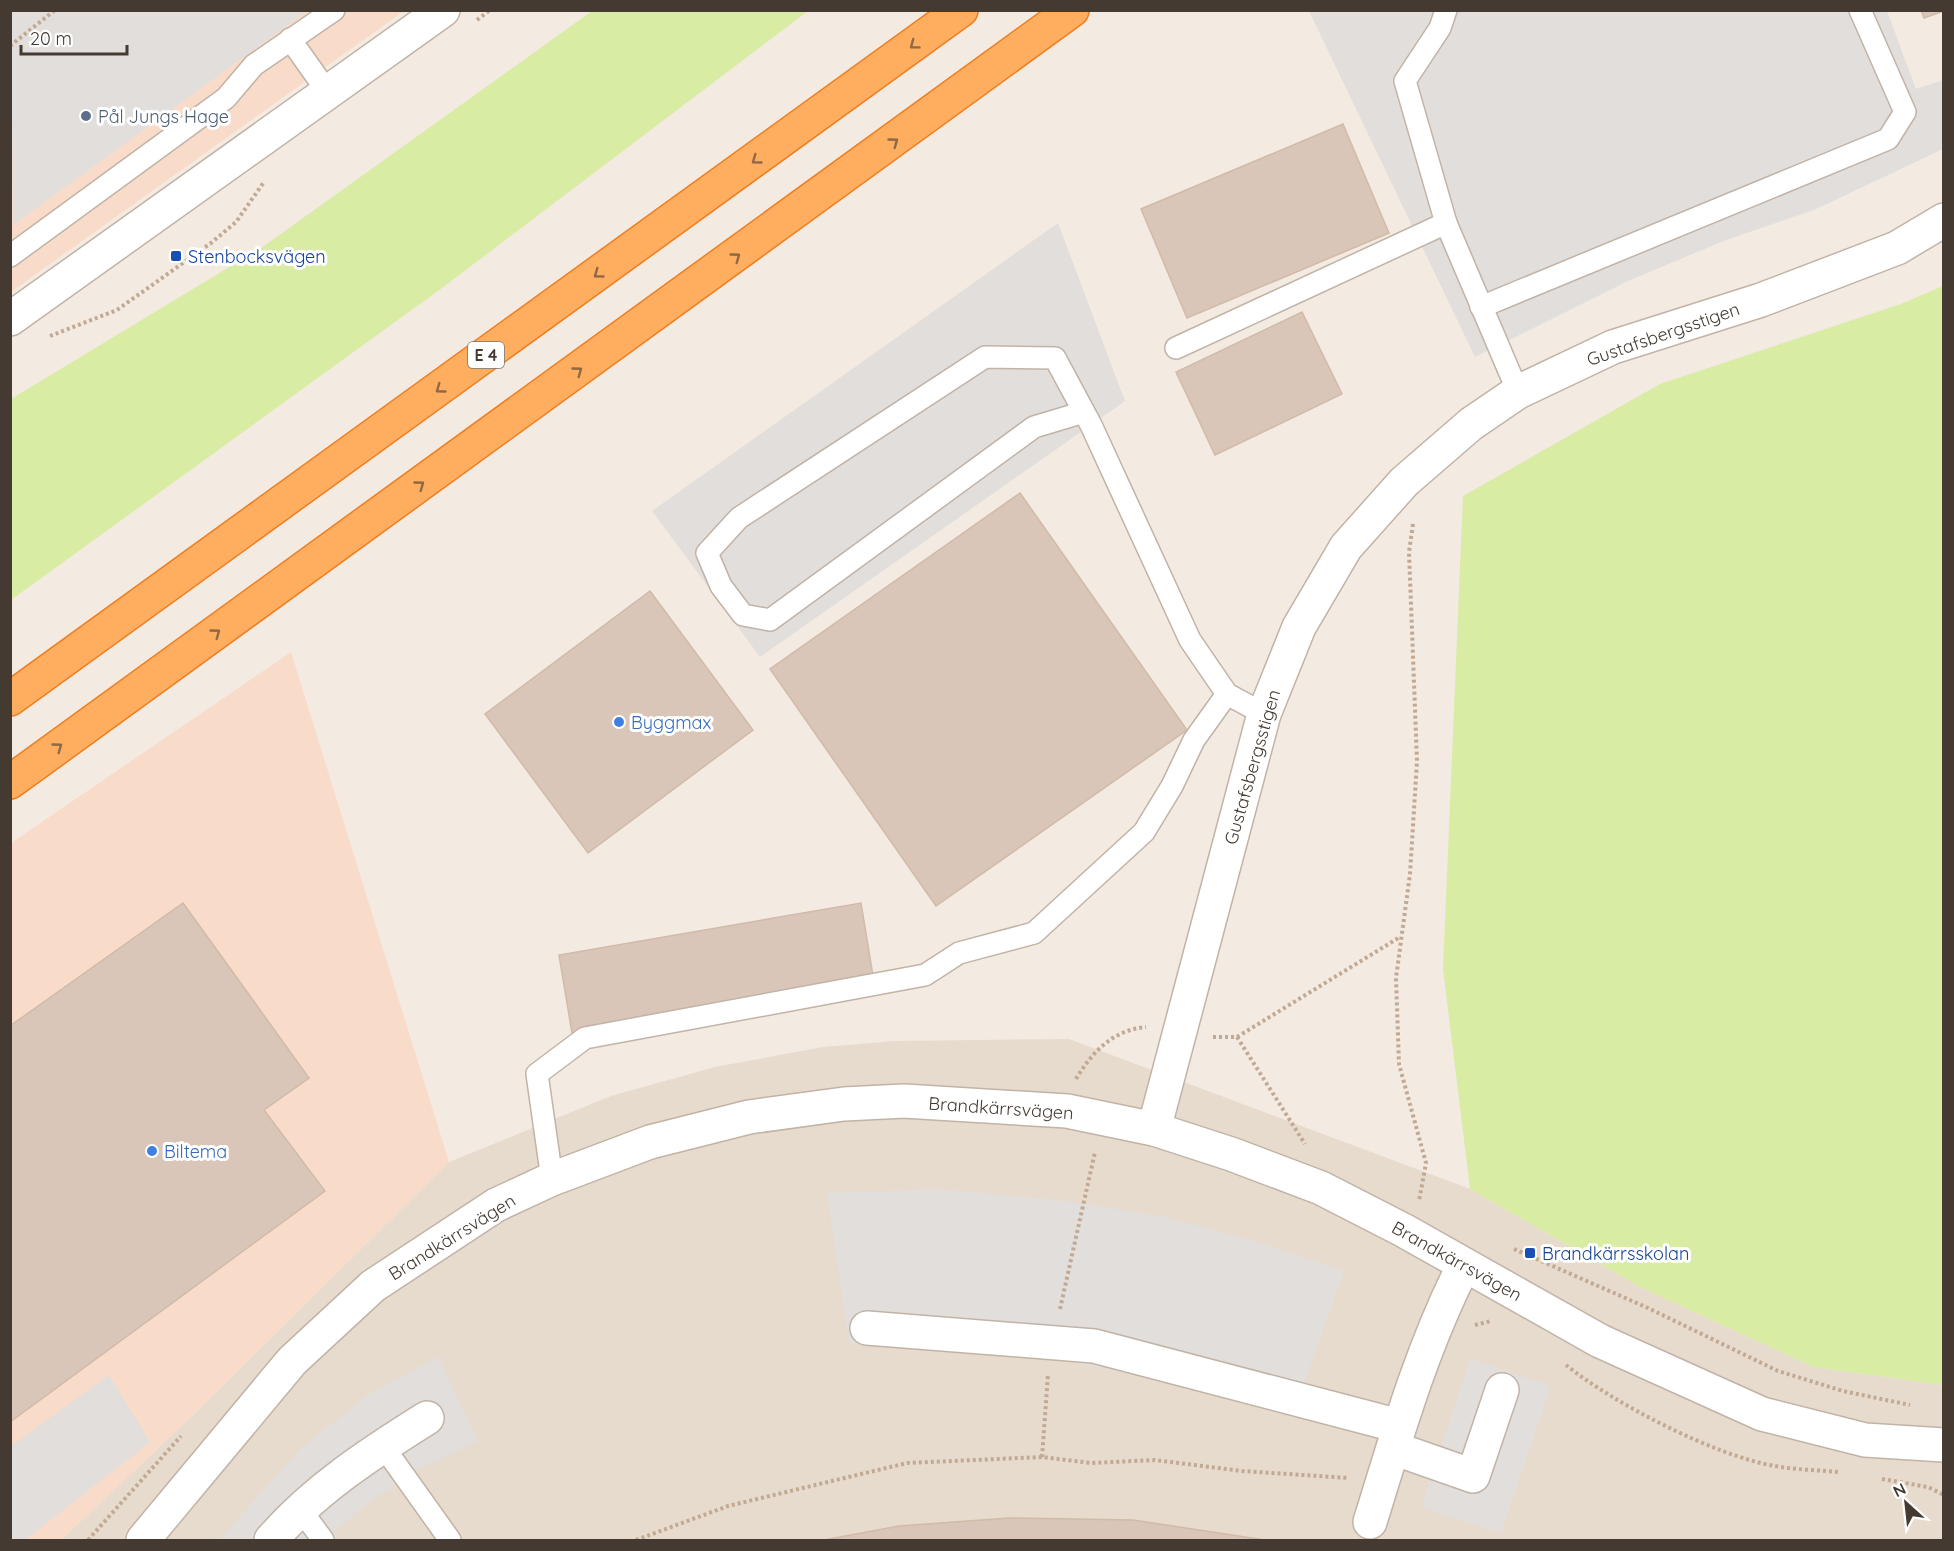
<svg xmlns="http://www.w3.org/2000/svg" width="1954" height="1551" font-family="Quicksand,sans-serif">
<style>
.residential{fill:#e7dbce}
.commercial{fill:#f8dcc9}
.green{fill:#d9eca4}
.parking{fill:#e2dedb}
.building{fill:#d9c6b8;stroke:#d1baa8;stroke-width:1.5}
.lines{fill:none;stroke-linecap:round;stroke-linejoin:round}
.service-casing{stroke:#c1b3a6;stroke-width:24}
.minor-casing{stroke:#c1b3a6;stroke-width:36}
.tertiary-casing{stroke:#c1b3a6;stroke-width:36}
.motorway-casing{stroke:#ee7e20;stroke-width:36}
.path{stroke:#c2a993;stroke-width:4;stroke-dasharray:3 3;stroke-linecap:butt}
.service{stroke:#fff;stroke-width:21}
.minor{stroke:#fff;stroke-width:33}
.tertiary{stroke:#fff;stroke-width:33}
.motorway{stroke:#ffae60;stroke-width:33}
.oneway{stroke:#8f6844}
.service-dot{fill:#5c6f8a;stroke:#fff;stroke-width:2}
.transit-dot{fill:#1a4fb4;stroke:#fff;stroke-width:2}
.shop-dot{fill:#3f7fe0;stroke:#fff;stroke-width:2}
.labels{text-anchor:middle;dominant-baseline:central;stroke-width:6;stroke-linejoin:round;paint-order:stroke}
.shield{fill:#fff;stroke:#7c756f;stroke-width:1.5}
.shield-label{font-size:16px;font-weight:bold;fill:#443a31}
.service-label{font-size:18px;fill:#4e5e75;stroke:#fff;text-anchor:start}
.transit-label{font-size:18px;fill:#164399;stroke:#fff;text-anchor:start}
.street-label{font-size:18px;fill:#443a31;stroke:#fff}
.shop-label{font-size:18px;fill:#366cbe;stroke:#fff;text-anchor:start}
</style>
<rect width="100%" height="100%" fill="#f3eae1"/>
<path class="residential" d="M1069,1039L1470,1189L1642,1288L1814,1367L1943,1385V1540H61L192,1416L449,1162L611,1096L715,1067L823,1047L894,1041Z"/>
<g class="commercial">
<path d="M11,11H404L11,292Z"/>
<path d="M291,652L449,1162L192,1416L61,1540H11V843Z"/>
</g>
<g class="green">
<path d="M592,11H808L442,288L11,600V399L264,246Z"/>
<path d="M1943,286V1385L1814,1367L1642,1288L1470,1189L1443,969L1463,496L1660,384L1901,304Z"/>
</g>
<g class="parking">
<path d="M11,10H307V11L13,225Z"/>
<path d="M1309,11H1887L1916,89L1943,80V149L1814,210L1726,240L1628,281L1475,357Z"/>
<path d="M1058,223L1125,401L760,657L652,511Z"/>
<path d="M937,1189L1067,1201L1166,1217L1254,1241L1344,1271L1293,1414L1130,1374L1056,1359L989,1351L849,1344L827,1193Z"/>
<path d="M438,1357L478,1441L411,1473L360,1509L325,1540H219L302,1447L368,1395Z"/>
<path d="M1470,1359L1551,1386L1501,1533L1421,1507Z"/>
<path d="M109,1375L150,1442L25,1540H11V1446Z"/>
</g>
<g class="building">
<path d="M1921,10H1944V11L1924,18Z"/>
<path d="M1343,124L1389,233L1187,318L1141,209Z"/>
<path d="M1302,312L1342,394L1215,455L1176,372Z"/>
<path d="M1020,493L1187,730L936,906L770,669Z"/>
<path d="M650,591L753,730L588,853L485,714Z"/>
<path d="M183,903L309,1078L264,1110L325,1191L10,1422V1026Z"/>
<path d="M861,903L874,982L572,1033L559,955Z"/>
<path d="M1009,1518L1133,1520L1265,1540H824L899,1526Z"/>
</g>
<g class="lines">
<g class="service-casing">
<g id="service">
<path d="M1446,10L1440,28L1405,81L1446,223L1518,392"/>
<path d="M290,39L329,94"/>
<path d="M10,256L226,98L254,65L334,10"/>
<path d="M1481,307L1888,139L1905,112L1860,10"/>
<path d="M1176,348L1446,223"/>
<path d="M1084,412L1034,427L770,620L743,615L721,586L707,553L739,518L985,357L1055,358L1091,425L1190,640L1227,694L1264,714"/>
<path d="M552,1179L537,1074L585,1038L925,975L959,953L1034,933L1144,832L1172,786L1194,740L1227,694"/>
<path d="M383,1446L450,1540"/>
<path d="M301,1510L323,1540"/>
</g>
</g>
<g class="minor-casing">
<g id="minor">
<path d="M1154,1129L1264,714L1299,627L1346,547L1404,482L1471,424L1518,392L1613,347L1761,300L1897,248L1944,220"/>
<path d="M867,1328L1094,1346L1399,1426"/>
<path d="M1393,1448L1473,1476L1502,1390"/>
<path d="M1370,1522C1397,1435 1422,1347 1464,1265"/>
<path d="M271,1540C314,1490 371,1453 427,1418"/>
</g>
</g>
<g class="tertiary-casing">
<g id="tertiary">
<path d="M10,319L443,10"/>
<path d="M143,1540L292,1361L373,1286L496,1205L552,1179L650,1142L749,1117L844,1104L904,1101L1067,1111L1154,1129L1231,1154L1321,1188L1403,1230L1600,1341L1762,1414L1865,1440L1944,1445"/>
</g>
</g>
<g class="motorway-casing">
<g id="motorway">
<path d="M10,699L961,10"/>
<path d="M10,782L1072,10"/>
</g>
</g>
<g class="path">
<path d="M477,20L490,10"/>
<path d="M10,46L55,10"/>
<path d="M50,336L117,310L211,243L236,222L264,182"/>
<path d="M1413,524L1409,552L1417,761L1410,874L1396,978L1399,1064L1426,1163L1419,1201"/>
<path d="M1213,1037H1237L1400,937"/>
<path d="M1237,1037L1305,1144"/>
<path d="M1076,1079C1092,1052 1113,1030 1146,1027"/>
<path d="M1514,1249L1648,1308L1778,1371L1843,1391L1910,1405"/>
<path d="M1060,1309L1095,1152"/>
<path d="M1475,1325L1491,1321"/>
<path d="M1566,1365C1613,1403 1715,1456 1775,1466C1796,1470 1818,1470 1839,1472"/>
<path d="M1042,1457L1048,1375"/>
<path d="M1882,1479L1928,1487L1944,1495"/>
<path d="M88,1540L181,1436"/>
<path d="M636,1540L728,1506L907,1463L1042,1457L1091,1463L1155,1460L1242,1471L1349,1478"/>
</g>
<use href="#service" class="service"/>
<use href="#minor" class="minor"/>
<use href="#tertiary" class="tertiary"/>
<use href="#motorway" class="motorway"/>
</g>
<defs><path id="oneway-chevron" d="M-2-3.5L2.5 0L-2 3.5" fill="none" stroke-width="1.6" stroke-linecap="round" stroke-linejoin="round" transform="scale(1.5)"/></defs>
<g class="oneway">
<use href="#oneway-chevron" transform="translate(914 45) rotate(143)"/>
<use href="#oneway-chevron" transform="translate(894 142) rotate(-36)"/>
<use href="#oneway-chevron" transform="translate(756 160) rotate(144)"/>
<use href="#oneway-chevron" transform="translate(736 257) rotate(-36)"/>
<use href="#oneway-chevron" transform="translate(598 274) rotate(144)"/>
<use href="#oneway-chevron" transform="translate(578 371) rotate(-36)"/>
<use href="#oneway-chevron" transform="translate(440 389) rotate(144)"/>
<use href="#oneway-chevron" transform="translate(420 485) rotate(-36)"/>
<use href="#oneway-chevron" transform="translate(216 633) rotate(-36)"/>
<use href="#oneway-chevron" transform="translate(58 747) rotate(-36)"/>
</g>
<circle class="service-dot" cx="86" cy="116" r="6"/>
<g class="transit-dot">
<rect x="170" y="250" width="12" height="12" rx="3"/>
<rect x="1524" y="1247" width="12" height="12" rx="3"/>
</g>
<g class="shop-dot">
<circle cx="619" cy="722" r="6"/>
<circle cx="152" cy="1151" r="6"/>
</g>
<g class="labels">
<rect class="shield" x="468" y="342" width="36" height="26" rx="4.5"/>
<g class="shield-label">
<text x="486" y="355">E 4</text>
</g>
<g class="service-label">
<text x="98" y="116">Pål Jungs Hage</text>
</g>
<g class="transit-label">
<text x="188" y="256">Stenbocksvägen</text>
<text x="1542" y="1253">Brandkärrsskolan</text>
</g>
<g class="street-label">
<text transform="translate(1663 334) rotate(-19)">Gustafsbergsstigen</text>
<text transform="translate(1252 767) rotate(-74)">Gustafsbergsstigen</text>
<text transform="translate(1001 1108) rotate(4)">Brandkärrsvägen</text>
<text transform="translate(452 1237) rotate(-32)">Brandkärrsvägen</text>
<text transform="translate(1457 1261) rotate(29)">Brandkärrsvägen</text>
</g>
<g class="shop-label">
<text x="631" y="722">Byggmax</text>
<text x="164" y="1151">Biltema</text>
</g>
</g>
<rect width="1954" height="1551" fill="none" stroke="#443a31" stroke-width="24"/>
<g transform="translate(1906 1503) rotate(333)" stroke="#ffffff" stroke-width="4.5" paint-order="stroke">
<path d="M0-4.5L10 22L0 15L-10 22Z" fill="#443a31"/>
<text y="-9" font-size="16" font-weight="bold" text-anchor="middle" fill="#443a31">N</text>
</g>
<path d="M21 45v9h106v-9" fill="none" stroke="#443a31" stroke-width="3"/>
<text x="30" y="45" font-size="18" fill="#443a31" stroke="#ffffff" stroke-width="4.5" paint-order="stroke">20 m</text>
</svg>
